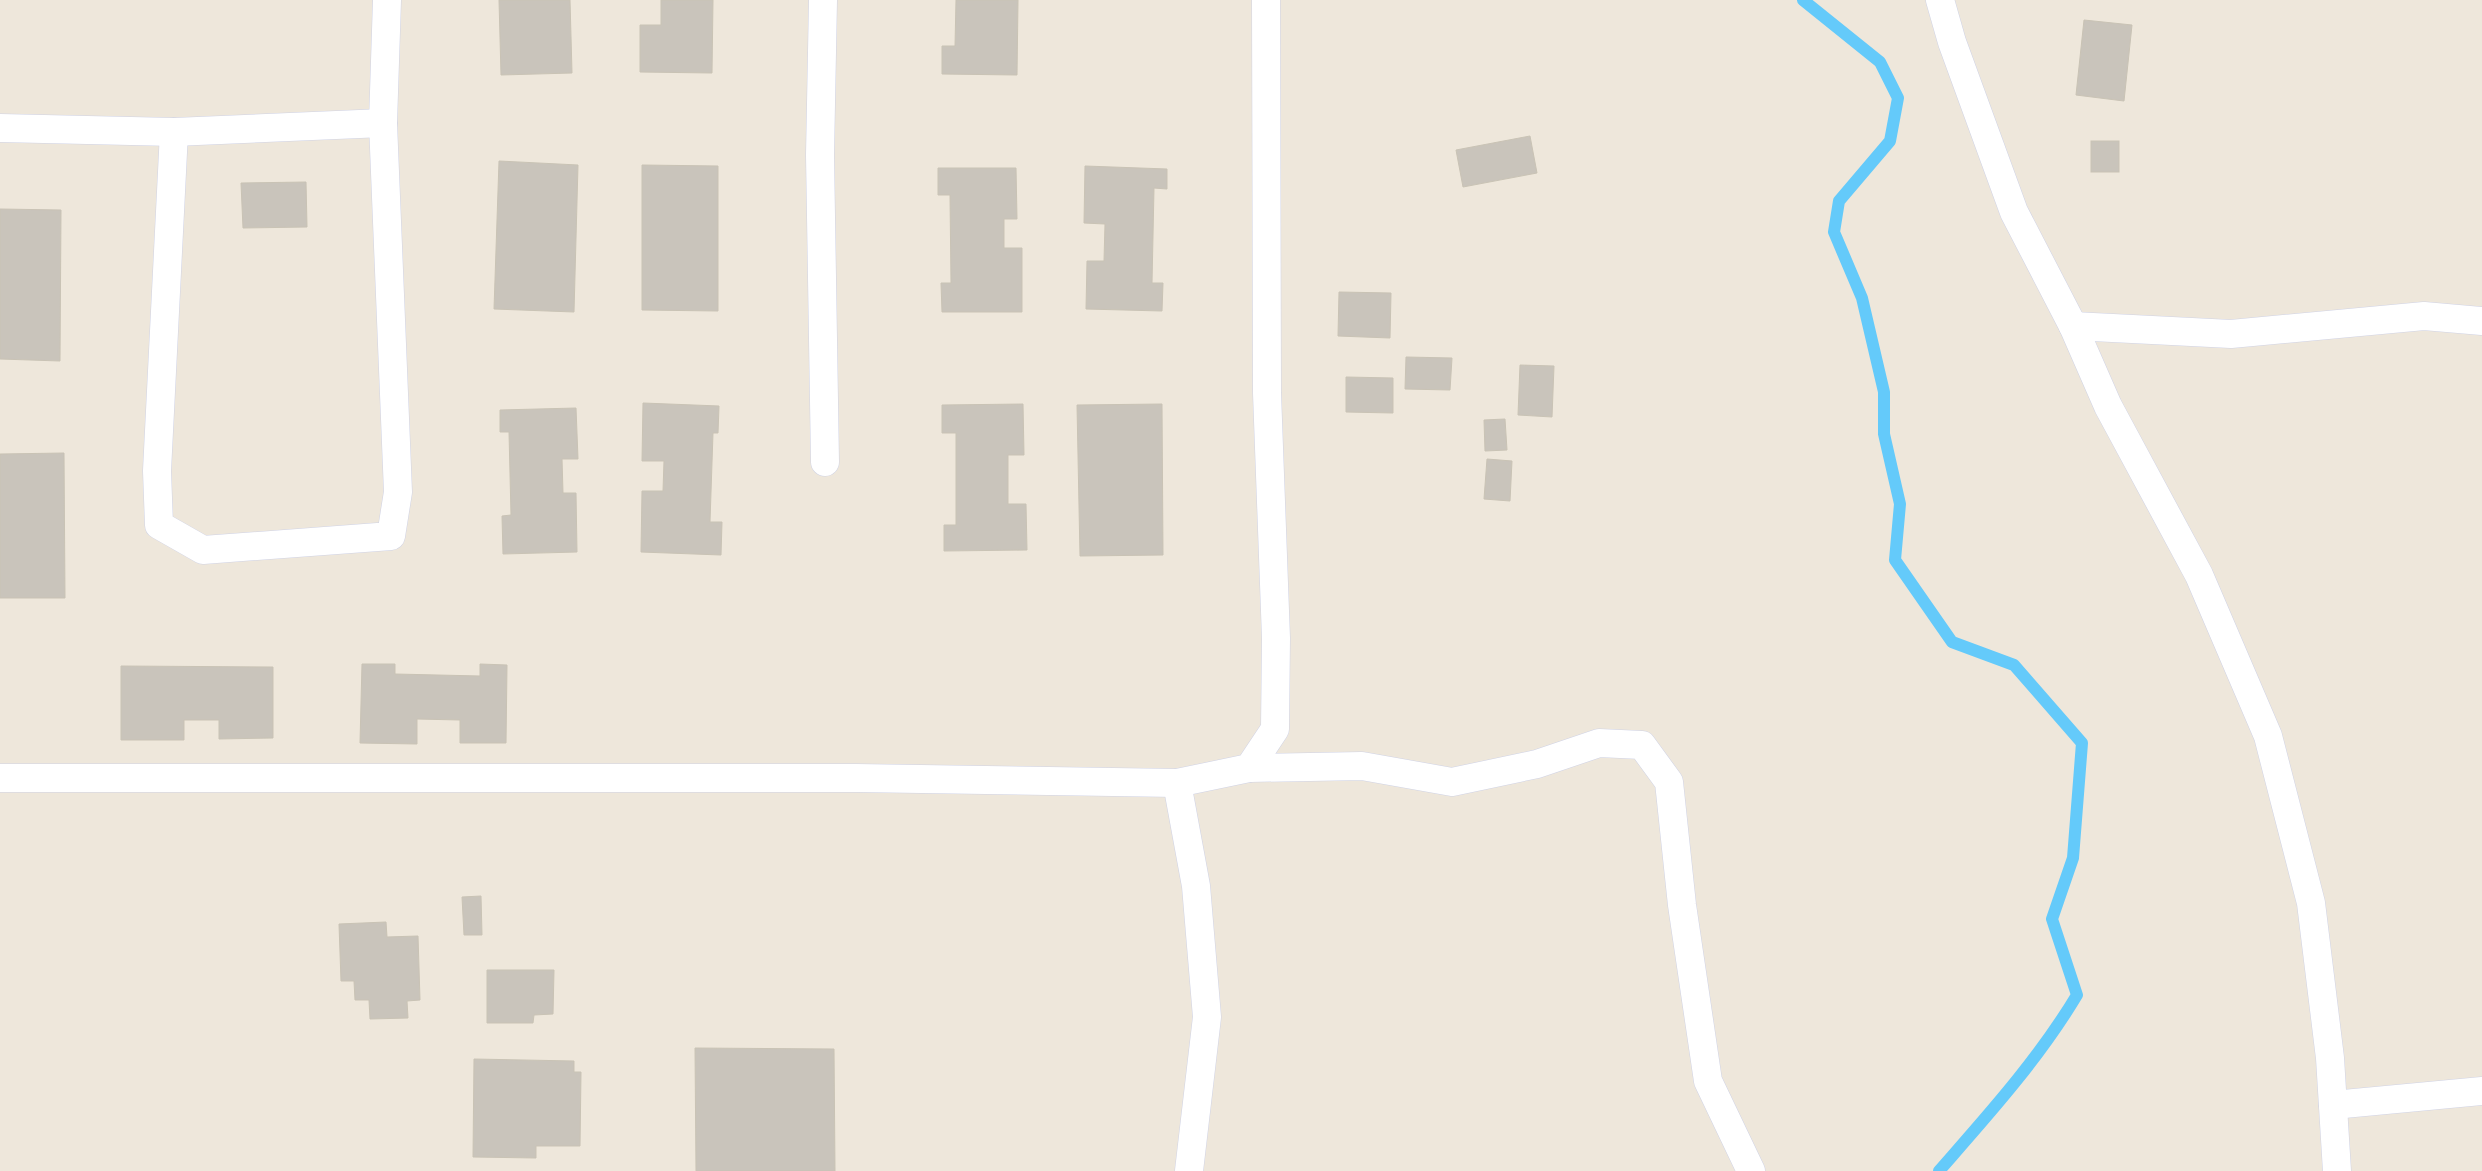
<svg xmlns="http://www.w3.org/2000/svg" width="2482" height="1171" font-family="Ubuntu,sans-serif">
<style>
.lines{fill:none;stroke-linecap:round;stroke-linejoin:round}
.stream{stroke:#64cafa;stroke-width:12}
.building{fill:#c9c4bb;stroke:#c9c3b5}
.minor-casing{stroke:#d0d3e5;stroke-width:29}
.minor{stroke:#fff;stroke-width:28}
</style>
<rect width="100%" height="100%" fill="#eee7db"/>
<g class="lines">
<path class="stream" d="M1803,0L1880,62L1898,98L1890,141L1839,201L1834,232L1862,298L1884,392V434L1900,504L1895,560L1952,642L2014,665L2082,743L2073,858L2052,919L2077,995C2038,1060 1988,1115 1939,1171"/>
</g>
<g class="building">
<path d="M499,0H570L572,73L501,75Z"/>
<path d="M661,0H713L712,73L640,72V25H661Z"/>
<path d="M956,0H1018L1017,75L942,74V46H955Z"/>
<path d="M2084,20L2132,25L2124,101L2076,95Z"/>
<path d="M1530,136L1537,173L1463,187L1456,150Z"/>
<rect x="2091" y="141" width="28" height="31"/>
<path d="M499,161L578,165L574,312L494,309Z"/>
<path d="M642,165L718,166V311L642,310Z"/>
<path d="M1085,166L1167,169V189L1154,188L1152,283H1163L1162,311L1086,309L1087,261H1104L1105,224L1084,223Z"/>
<path d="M938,168H1016L1017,219H1004V248H1022V312H942L941,283H951L950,195H938Z"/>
<path d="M306,182L307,227L243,228L241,183Z"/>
<path d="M0,209L61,210L60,361L0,359Z"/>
<path d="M1339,292L1391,293L1390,338L1338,336Z"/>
<path d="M1406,357L1452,358L1450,390L1405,389Z"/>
<path d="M1520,365L1554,366L1552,417L1518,415Z"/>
<path d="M1346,377L1393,378V413L1346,412Z"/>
<path d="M643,403L719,406L718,433H713L710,522H722L721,555L641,552L642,491H663L664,461H642Z"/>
<path d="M1023,404L1024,455H1008V504H1026L1027,550L944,551V525H956V433H942V405Z"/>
<path d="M1162,404L1163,555L1080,556L1077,405Z"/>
<path d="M576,408L578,459H562L563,493H576L577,552L503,554L502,516L511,515L509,432H500V410Z"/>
<path d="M1505,419L1507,450L1485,451L1484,420Z"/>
<path d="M64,453L65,598H0V454Z"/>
<path d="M1487,459L1512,461L1510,501L1484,499Z"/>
<path d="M362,664H395V674L480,676V664L507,665L506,743H460V720L417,719V744L360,743Z"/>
<path d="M121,666L273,667V738L219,739V720H184V740H121Z"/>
<path d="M481,896L482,935H464L462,897Z"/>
<path d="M386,922L387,937L418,936L420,1000L407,1001L408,1018L370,1019L369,1000H355L354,981H341L339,924Z"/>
<path d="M487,970H554L553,1014L534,1015L533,1023H487Z"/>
<path d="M695,1048L834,1049L835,1171H696Z"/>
<path d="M474,1059L574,1061V1072H581L580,1146H536V1158L473,1157Z"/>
</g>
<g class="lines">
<g class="minor-casing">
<g id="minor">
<path d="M823,0L820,155L825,462"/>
<path d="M1940,0L1952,42L2014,212L2073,326L2108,406L2199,575L2268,736L2311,903L2330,1058L2337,1171"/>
<path d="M0,128L174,132L383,123"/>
<path d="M174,132L157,471L159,525L203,550L391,536L398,492L383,123L387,0"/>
<path d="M2073,326L2231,334L2424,316L2482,321"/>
<path d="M1249,768L1362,766L1452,782L1537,764L1599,743L1642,745L1669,782L1682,905L1708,1081L1751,1171"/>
<path d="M0,778H856L1177,783L1249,768L1275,729L1276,638L1267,393L1266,0"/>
<path d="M1177,783L1196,886L1207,1017L1189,1171"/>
<path d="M2333,1105L2482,1091"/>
</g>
</g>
<use href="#minor" class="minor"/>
</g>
</svg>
